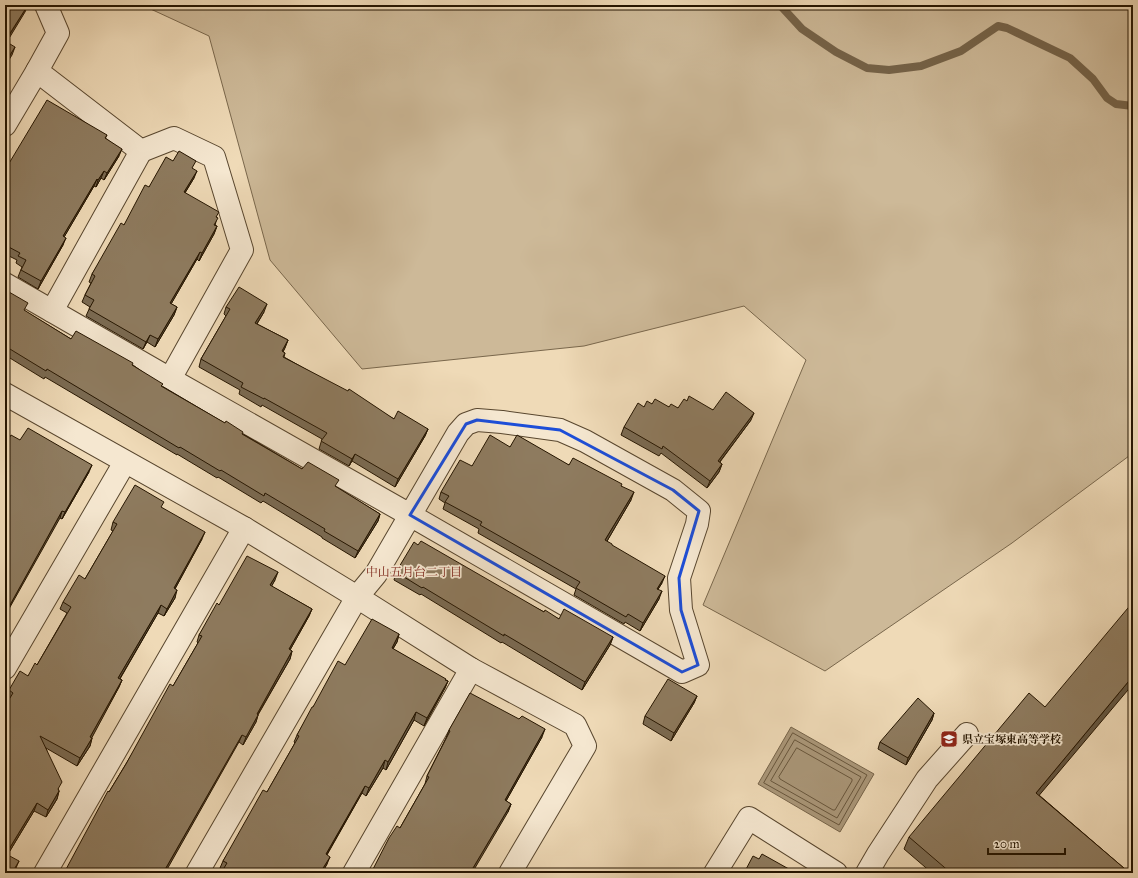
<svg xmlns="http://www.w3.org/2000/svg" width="1138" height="878" font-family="'IM FELL Great Primer','Noto Serif JP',serif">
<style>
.green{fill:#cdb998;stroke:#79674c}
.water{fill:#aa9779;stroke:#756349}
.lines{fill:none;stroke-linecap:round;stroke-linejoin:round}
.shore{stroke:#68563c;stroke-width:1}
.stream{stroke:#756349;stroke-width:8}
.minor-casing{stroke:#58462e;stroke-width:24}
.minor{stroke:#f5e7d0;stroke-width:22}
.wall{fill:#7a6a52;stroke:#251500}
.shaded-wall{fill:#635642;stroke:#251500}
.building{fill:#8e7b5f;stroke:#251500}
.marked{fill:none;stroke:#1d4ed8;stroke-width:3;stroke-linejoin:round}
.labels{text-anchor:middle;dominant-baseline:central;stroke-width:3.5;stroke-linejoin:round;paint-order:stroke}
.poi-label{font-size:11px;font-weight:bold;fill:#251500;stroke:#f5e7d0;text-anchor:start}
.neighbourhood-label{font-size:12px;fill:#7a1f14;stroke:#f5e7d0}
</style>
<rect width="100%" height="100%" fill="#efdab7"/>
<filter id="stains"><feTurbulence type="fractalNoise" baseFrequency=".005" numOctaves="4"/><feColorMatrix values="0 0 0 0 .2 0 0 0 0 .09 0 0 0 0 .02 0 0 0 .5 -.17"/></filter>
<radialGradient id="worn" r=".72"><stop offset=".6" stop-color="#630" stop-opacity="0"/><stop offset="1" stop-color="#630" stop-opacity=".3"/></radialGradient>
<path class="green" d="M142,5H1133V453L1012,543L825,671L703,605L806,360L744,306L584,346L362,369L270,260L209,36Z"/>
<path class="water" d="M791,727L874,774L840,832L758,784Z"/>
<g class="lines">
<g class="shore">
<path d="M793,733L867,775L839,825L764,783Z"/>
<path d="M795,740L861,777L837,818L771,781Z"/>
<path d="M797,748L852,779V781L835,810H833L780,779L779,777Z"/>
</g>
<path class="stream" d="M780,5L802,29L836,52L867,68L889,70L921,66L961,51L998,26L1007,28L1070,58L1093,79L1107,98L1116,104L1133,106"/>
<g class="minor-casing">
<g id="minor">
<path d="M5,125L37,71"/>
<path d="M5,284L170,379L242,250L214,157L174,138L141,151L37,71L58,33L46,5"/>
<path d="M52,311L141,151"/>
<path d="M170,379L410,515L682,672L698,665L681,610L679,578L697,524L699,511L673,490L585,441L560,430L502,422L477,420L466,424L458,433L376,574L357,597L197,873"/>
<path d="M5,394L244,528L357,597L471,669L575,725L585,746L510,873"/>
<path d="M5,668L125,462"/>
<path d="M45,873L244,528"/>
<path d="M354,873L471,669"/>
<path d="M715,873L749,818L836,873"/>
<path d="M867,873L878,854L927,779L967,734"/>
</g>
</g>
<use href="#minor" class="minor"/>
</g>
<g class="wall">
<path d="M107,135L105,139L119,156L104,180L101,178L96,187L94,186L64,237L63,245L38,289L18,277L22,267L16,263L17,260L5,254V170Z"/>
<path d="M173,161L193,169L194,178L185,193L217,217L215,226H217L214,234L199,261L197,259L171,304L177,307L174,315L155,347L147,342L143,349L86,316L90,307L82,302L85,295L91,283L89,282L92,274L149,187Z"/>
<path d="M5,295L25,311L71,339L133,365L162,386L302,469L336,487L380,514L378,521L355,558L322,538V537L263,501L261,503L218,477L217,478L177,454V455L45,377L44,379L5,355Z"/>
<path d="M226,307L264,312L257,324L288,340L283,352L285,353L284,357L394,419L428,429L425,436L395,487L352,461L349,466L319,449L322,439L262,405L261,407L239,394L240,390L199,367L201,359L226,316L224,314Z"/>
<path d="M687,401L713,410L751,420L720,462L722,464L719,472L707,488L661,453L659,456L621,435L624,427L644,407L652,404L669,407L678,408Z"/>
<path d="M20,440L89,472L62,519L60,518Z"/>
<path d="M510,447L569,465L621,486L631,500L607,541L612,546L662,583L658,589L659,599L640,631L625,622L624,624L574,595L576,589L478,533L479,529L443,509L445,503L439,499L441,492L472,466Z"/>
<path d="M162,508L202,539L175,589V598L164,616L158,613L120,679L122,680L119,687L91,738H92L90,746L77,766L46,748L59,791L57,799L46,817L34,811L8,854L16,868L14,873H5V706L9,700L6,698L9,690L28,676L37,665L67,613L60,609L63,602L85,579L113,531L111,530L113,522Z"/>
<path d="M418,545L544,612L559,619L613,637L610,645L582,690L502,642L501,643L421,594L420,595L394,580L396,572Z"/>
<path d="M275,580L271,586L312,609L309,616L290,650L292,651L290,659L258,715L256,722L243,745L239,742L109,792L173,686L198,643L197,642L199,635L219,605Z"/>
<path d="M399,634L397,642L393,649L448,681L445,688L424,726L414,720L386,770L383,768L366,796L362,793L327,855V864L322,873H221L223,870L220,868L223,861L267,792L295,743L294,742L297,735L313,707L345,665Z"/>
<path d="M697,696L694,703L671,741L643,724L645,716Z"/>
<path d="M934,713L932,720L906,765L878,749L880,742Z"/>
<path d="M449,730L542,737L506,801L511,804L508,812L400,828L425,784L427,776L446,738Z"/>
<path d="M1039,795L1125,869L1123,873H932L904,849L909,837Z"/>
</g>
<g class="shaded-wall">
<path d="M28,5L25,12L5,45V42Z"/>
<path d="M15,47L12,55L5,66V63Z"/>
<path d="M122,149L119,156L104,180L107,173Z"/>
<path d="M104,171L101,178L96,187L98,180Z"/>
<path d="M197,171L194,178L181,199L184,192Z"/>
<path d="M97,179L94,186L60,244L63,236Z"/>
<path d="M217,226L214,234L199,261L202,253Z"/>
<path d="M66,238L63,245L38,289L41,281Z"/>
<path d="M200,252L197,259L167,311L170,303Z"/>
<path d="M267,304L264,312L253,330L255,323Z"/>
<path d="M177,307L174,315L155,347L158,339Z"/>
<path d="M150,335L147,342L143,349L146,342Z"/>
<path d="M288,340L285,348L279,359L282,351Z"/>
<path d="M754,413L751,420L715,468L718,461Z"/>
<path d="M428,429L425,436L395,487L398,479Z"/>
<path d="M355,454L352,461L349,466L352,459Z"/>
<path d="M722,464L719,472L707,488L710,481Z"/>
<path d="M92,465L89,472L62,519L65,512Z"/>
<path d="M634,492L631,500L603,548L605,540Z"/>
<path d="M62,511L60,518L5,616V614Z"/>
<path d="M380,514L378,521L355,558L358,551Z"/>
<path d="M205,532L202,539L171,596L174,588Z"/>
<path d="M278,572L275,580L268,593L270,585Z"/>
<path d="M665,576L662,583L654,596L657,589Z"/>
<path d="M177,590L175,598L164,616L167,609Z"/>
<path d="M662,591L659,599L640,631L643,623Z"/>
<path d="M161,605L158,613L116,685L118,678Z"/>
<path d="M312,609L309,616L286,657L289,649Z"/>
<path d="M399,634L397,642L389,655L392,648Z"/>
<path d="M613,637L610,645L582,690L585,682Z"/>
<path d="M292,651L290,659L254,721L257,714Z"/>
<path d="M1133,676V684L1031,805L1036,793Z"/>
<path d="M122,680L119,687L88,745L90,737Z"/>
<path d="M448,681L445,688L424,726L427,718Z"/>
<path d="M697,696L694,703L671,741L674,733Z"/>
<path d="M416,712L414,720L386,770L388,762Z"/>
<path d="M934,713L932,720L906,765L908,758Z"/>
<path d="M258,715L256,722L243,745L246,737Z"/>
<path d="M545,729L542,737L502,808L505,800Z"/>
<path d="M242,735L239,742L165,873H163Z"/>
<path d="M92,738L90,746L77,766L80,758Z"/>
<path d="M385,760L383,768L366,796L369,788Z"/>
<path d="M365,786L362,793L323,861L326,854Z"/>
<path d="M59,791L57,799L46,817L48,810Z"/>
<path d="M37,803L34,811L5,859L6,854Z"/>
<path d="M511,804L508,812L472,873H470Z"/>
<path d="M330,857L327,864L322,873H320Z"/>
<path d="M19,861L16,868L14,873H12Z"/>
</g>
<g class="building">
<path d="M5,5H28L5,41L15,47L5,63Z"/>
<path d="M47,100L107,135L105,138L122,149L107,173L104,171L98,180L97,179L63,236L66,238L41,281L21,270L26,260L18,256L20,253L5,245V170Z"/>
<path d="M179,151L196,161L192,168L197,171L184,192L219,212L216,217L218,218L214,225L217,226L202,253L200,252L170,303L177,307L158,339L150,335L146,342L89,309L94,300L85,295L95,276L92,274L121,223L124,225L145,185L149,187L166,157L173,161Z"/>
<path d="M239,287L267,304L255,323L288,340L282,351L285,353L283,357L348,391L349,389L394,419L398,411L428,429L398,479L355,454L352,459L321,441L327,433L264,398V399L241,387L243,383L201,359L230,309L226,307Z"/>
<path d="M9,292L28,303L24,310L71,339L76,331L133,363L132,365L163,384L161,386L225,423L226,421L243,432L242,434L302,469L308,462L339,480L335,486L380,514L358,551L324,531L325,529L265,493L264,496L221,470L220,471L180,447L179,448L47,369L46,371L5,346V295L6,296Z"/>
<path d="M726,392L754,413L718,461L722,464L710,481L663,446L662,449L624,427L638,403L644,407L647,401L652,404L655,399L669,407L671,404L678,408L684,399L687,401L689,396L713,410Z"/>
<path d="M28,428L92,465L65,512L62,511L5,614V445L11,435L20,440Z"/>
<path d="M490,435L510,447L517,435L569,465L573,458L622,484L621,486L634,492L605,540L612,544V545L665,576L657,589L662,591L643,623L628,614L626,617L576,588L580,582L480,525L482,522L445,502L449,496L441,492L460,460L472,466Z"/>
<path d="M135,485L164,502L161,507L205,532L174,588L177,590L167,609L161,605L118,678L122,680L90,737L92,738L80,758L40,736L62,782L58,789L59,791L48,810L37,803L6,854L19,861L12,873H5V807L7,803L5,802V706L13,693L9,690L20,671L28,676L35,663L37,665L71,607L63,602L79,575L85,579L117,524L113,522Z"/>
<path d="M421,541L544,612L545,610L559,619L564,609L613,637L585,682L504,634V636L423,587L422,588L396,572L414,542L418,545Z"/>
<path d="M247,556L278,572L270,585L312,609L289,649L292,651L257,714L258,715L246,737L242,735L163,873H64L108,791L109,792L126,764L170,684L173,686L202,636L199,635L217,603L219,605Z"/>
<path d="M1133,602V676L1036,793L1125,869L1121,873H951L909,837L1029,693L1045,707Z"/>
<path d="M372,619L399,634L392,648L446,679L445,680L448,681L427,718L416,712L388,762L385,760L369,788L365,786L326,854L330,857L320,873H221L227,863L223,861L263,790L267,792L299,736L297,735L312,707H313L338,661L345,665Z"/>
<path d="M668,679L697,696L674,733L645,716Z"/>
<path d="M470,693L519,719L522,716L545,729L505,800L511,804L470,873H371L389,838L397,826L400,828L429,777L427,776L450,731L449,730Z"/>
<path d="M918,698L934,713L908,758L880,742Z"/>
<path d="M762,854L796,873H744L753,856L759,859Z"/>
</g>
<path class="marked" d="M477,420L560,430L673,490L699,511L679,578L681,610L698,665L682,672L410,515L466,424Z"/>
<defs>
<g id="school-square" transform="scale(0.9)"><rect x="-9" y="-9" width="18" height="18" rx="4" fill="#8f2418" stroke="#f5e7d0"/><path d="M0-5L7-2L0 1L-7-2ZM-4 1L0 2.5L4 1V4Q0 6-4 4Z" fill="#fff"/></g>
</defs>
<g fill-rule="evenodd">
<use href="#school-square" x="949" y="739"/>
</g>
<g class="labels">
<g class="poi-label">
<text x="962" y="739">県立宝塚東高等学校</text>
</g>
<g class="neighbourhood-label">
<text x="414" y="572">中山五月台二丁目</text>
</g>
</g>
<rect width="1138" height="878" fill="none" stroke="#efdab7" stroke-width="20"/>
<rect x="6" y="6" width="1126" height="866" fill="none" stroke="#251500" stroke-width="2"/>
<rect x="10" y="10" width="1118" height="858" fill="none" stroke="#251500"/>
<path d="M988 848v6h77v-6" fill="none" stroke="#251500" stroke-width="2"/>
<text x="994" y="848" font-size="12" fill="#251500" stroke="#f5e7d0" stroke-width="3" paint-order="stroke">20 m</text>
<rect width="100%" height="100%" filter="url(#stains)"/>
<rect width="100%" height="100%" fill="url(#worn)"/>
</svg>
